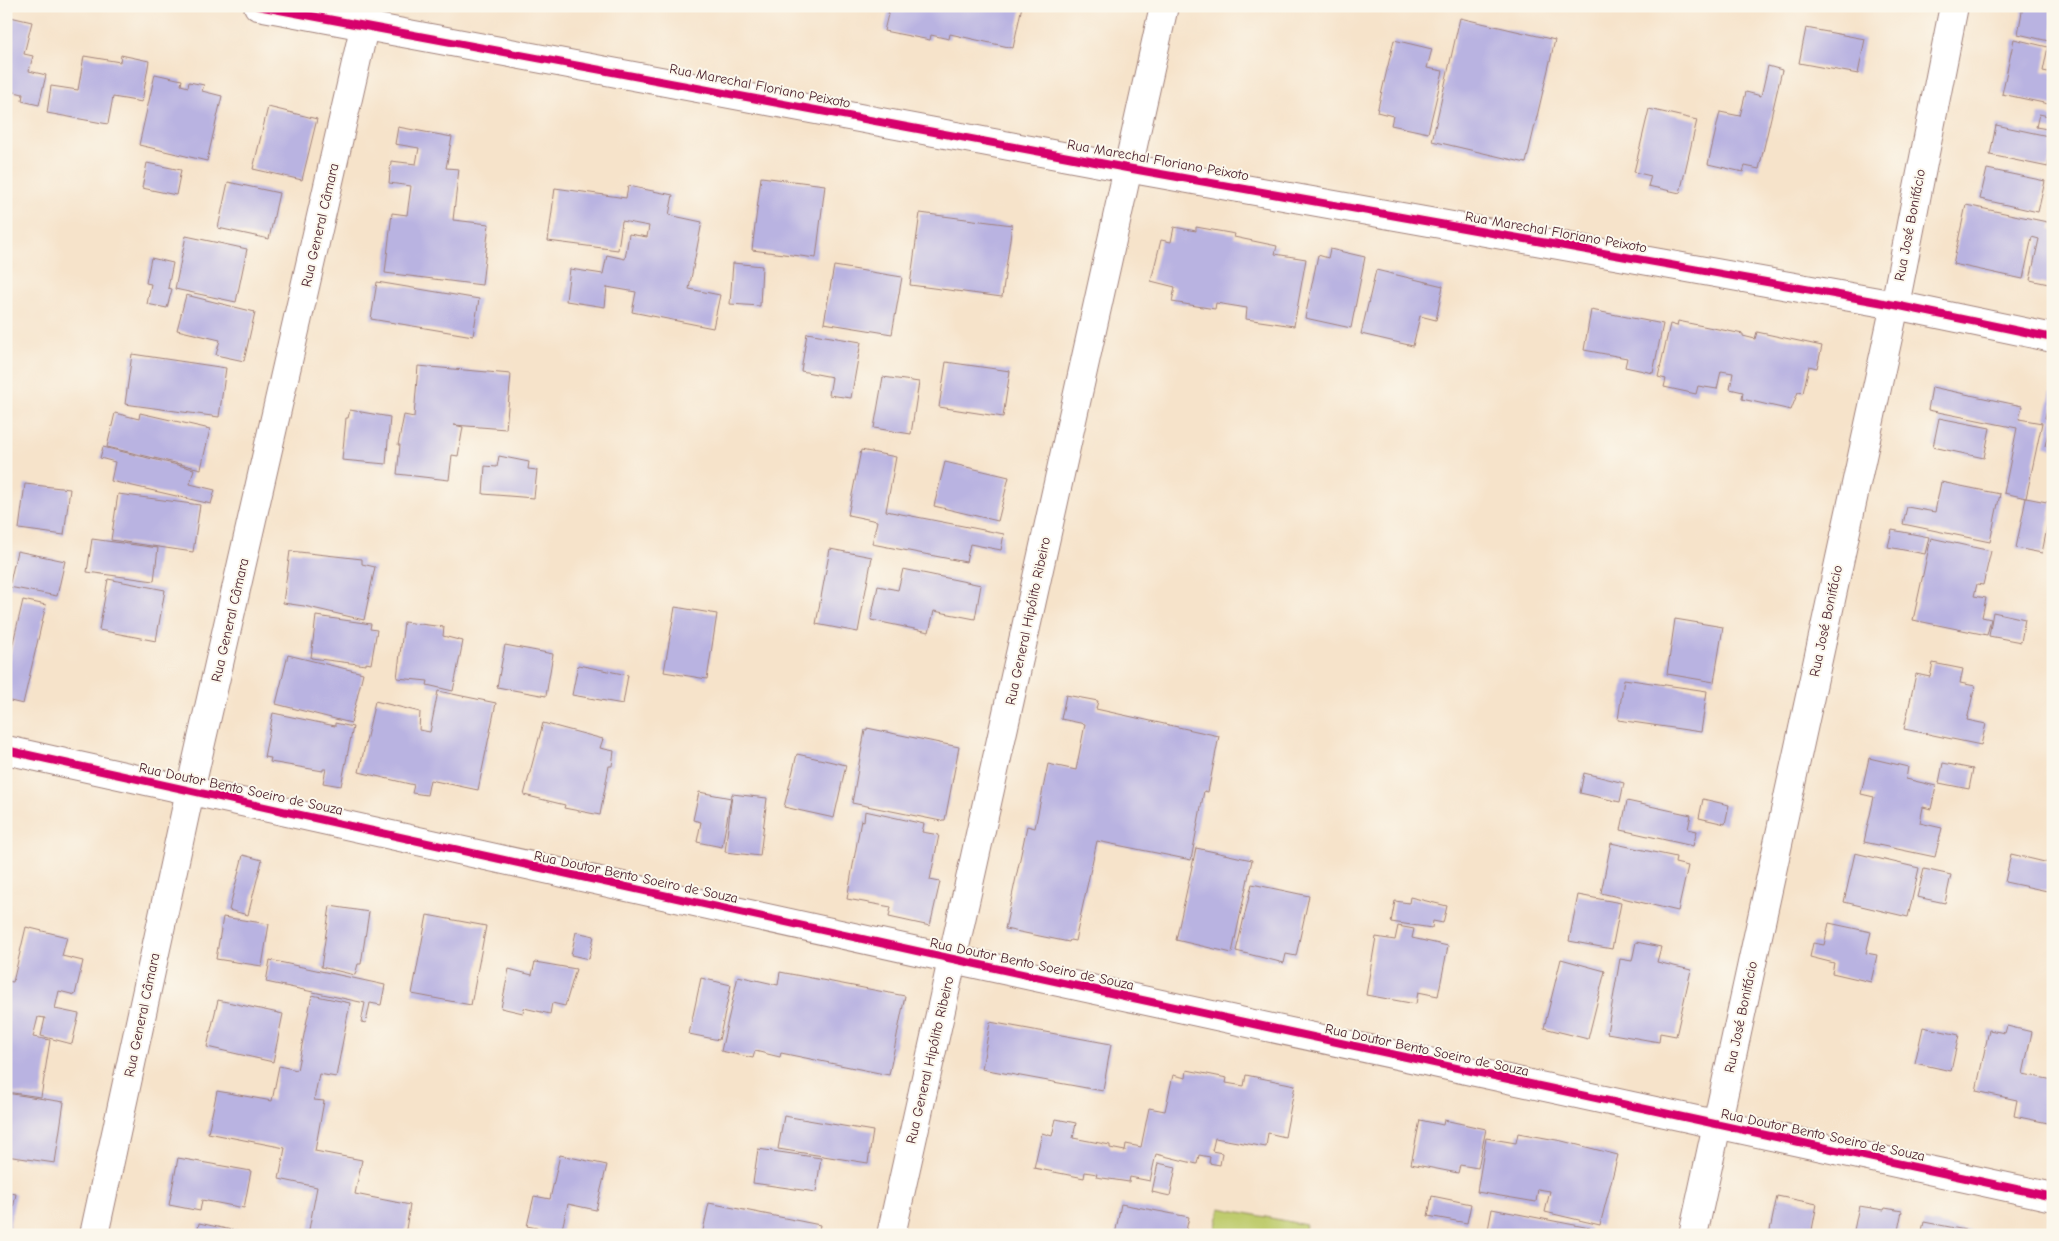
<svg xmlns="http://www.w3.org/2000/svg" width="2059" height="1241" font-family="'Comic Neue',sans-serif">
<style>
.green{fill:#bfcc6e;stroke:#84764c}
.building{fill:#b9b3e1}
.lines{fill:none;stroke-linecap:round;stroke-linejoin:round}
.minor-casing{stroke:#a0817a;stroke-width:30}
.minor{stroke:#fff;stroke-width:28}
.cycleway-casing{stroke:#fbf7ec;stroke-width:11}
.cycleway{stroke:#d6006c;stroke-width:8}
.labels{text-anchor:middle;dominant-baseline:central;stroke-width:4;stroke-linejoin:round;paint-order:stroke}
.street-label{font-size:14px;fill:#4a1f2b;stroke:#fbf7ec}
</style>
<rect width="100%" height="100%" fill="#fbf7ec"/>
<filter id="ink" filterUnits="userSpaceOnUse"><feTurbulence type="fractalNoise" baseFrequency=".02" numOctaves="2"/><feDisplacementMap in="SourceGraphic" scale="10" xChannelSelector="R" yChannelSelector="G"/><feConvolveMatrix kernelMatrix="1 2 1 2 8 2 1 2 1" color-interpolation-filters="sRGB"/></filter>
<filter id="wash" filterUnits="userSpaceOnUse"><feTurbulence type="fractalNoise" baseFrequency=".0096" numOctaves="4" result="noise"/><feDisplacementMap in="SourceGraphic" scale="20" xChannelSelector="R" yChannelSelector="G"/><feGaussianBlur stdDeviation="1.12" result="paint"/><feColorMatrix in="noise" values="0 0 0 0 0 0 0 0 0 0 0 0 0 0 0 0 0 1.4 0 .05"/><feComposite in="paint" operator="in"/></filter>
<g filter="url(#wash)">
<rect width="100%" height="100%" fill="#f6e3ca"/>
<path class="green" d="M1220,1208L1306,1225L1304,1235H1214Z"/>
<g id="blocks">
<g class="building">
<path d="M890,6H1022L1013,48L950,34L949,39L931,35L930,40L884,31Z"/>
<path d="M2023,6L2053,11V42L2018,34Z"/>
<path d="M6,16L32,22L24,54L33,56L29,71L46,75L39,105L22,101L23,94L6,90Z"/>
<path d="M1460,18L1555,40L1526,163L1432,141Z"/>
<path d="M1806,28L1865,39L1858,74L1799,63Z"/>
<path d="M2014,39L2048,47L2043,71L2053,73V105L2002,94Z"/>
<path d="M1394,40L1432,49L1427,68L1443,71L1428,133L1391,125L1393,116L1377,112Z"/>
<path d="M121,55L149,61L142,102L113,97L108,124L47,113L51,86L78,90L84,56L120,62Z"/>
<path d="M1768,66L1782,70L1759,169L1745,166L1743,172L1708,164L1720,112L1740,116L1746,92L1761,96Z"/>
<path d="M155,74L182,80L181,85L188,87L189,82L204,85L202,91L222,96L207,161L139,145Z"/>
<path d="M268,107L317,119L302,180L253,169Z"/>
<path d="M1649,109L1697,120L1680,193L1648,186L1651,176L1634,172Z"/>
<path d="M2039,114L2053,117V130L2036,127Z"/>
<path d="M1996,125L2053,137L2048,167L1990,155Z"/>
<path d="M398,127L452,137L446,168L459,169L453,220L489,224L482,285L385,273L392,213L407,215L411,186L389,183L391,161L416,164L419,148L395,144Z"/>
<path d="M147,163L181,170L176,195L142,188Z"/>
<path d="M1987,169L2045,181L2038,212L1980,199Z"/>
<path d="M761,177L825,185L816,258L752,250Z"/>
<path d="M228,182L279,193L269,239L218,228Z"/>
<path d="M628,186L673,195L669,215L702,222L689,289L720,295L713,328L632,312L636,292L607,287L605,307L566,301L570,269L603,274L607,255L625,259L629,234L647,237L649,226L622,221L618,250L548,241L555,188L626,198Z"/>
<path d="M1966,205L2052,223L2050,230L2053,231V285L2030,280L2039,239L2032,237L2023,279L1953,264Z"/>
<path d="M920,213L1012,225L1002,297L910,285Z"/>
<path d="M1174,227L1196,231V227L1235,234L1234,237L1277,246L1275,254L1306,259L1294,326L1246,319L1247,308L1216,303L1215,309L1172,302L1175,287L1151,281L1161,240L1171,242Z"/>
<path d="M186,236L247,249L236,302L175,289Z"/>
<path d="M1330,249L1365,257L1351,328L1305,318L1318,255L1328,258Z"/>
<path d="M151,258L173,263L168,288L172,289L167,308L147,304L151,284L146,283Z"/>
<path d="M733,263L762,266L760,306L730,304Z"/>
<path d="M834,266L902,277L892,334L824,323Z"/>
<path d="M1376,270L1443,286L1436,320L1420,316L1413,346L1361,334Z"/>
<path d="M377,282L479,299L473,336L371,319Z"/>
<path d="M186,295L255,312L244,361L216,355L220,340L177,330Z"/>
<path d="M1591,310L1663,324L1653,373L1625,367L1627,358L1584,350Z"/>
<path d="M1678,321L1743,334V336L1755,339L1757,332L1822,346L1817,368L1809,366L1803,393L1798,392L1791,410L1742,399L1743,392L1730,389L1733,373L1721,371L1717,389L1698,386L1696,394L1664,387L1666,379L1658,377L1670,324L1677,326Z"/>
<path d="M807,333L861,342L851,398L829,395L832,377L801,371Z"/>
<path d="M132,354L226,368L219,417L125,404Z"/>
<path d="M946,362L1010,371L1003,417L939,407Z"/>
<path d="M418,366L511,374L506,429L454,425L463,427L458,456L452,455L449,480L397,474L400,445H398L404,415L414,417Z"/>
<path d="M883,377L919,382L911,434L874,428Z"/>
<path d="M1932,387L2022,406L2019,419L2042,423L2026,498L2004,493L2017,428L1928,410Z"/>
<path d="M2052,387H2053V448L2045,446L2051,419L2045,418Z"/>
<path d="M350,410L390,417L386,464L342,460L346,418H348Z"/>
<path d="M115,413L139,419L140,413L210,429L201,469L107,447Z"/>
<path d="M1939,418L1990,428L1984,458L1933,447Z"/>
<path d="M103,447L194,469L190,484L215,490L211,504L111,481L115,462L100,458Z"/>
<path d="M861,450L896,457L886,511L1004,534L1001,550L970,544L966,562L872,544L877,521L848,515Z"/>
<path d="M499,456L529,462L528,469L537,470L534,498L483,494L485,466L497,467Z"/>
<path d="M945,462L1009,477L998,521L934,506Z"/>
<path d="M1941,482L2000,494L1990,542L1903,524L1907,507L1935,512Z"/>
<path d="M25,484L70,489L64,535L19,529Z"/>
<path d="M118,494L200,505L193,552L111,540Z"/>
<path d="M2026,498L2052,503L2042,553L2016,548Z"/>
<path d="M1892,530L1929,537L1925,554L1888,547Z"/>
<path d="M1931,538L1991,551L1983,585L1977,584L1974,596L1986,598L1982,617L1991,619L1987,635L1913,620Z"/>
<path d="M92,539L158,548L154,581L87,572Z"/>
<path d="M830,549L872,557L858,632L816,624Z"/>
<path d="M17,551L65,561L57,596L9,587Z"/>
<path d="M290,551L362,559V564L375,567L364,620L304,606L283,603Z"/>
<path d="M903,569L981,585L975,619L934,611L929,632L871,620L878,586L898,590Z"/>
<path d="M108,579L165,590L156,641L99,630Z"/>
<path d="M23,600L46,605L23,704L6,700V659L9,660Z"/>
<path d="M675,607L717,614L707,679L664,672Z"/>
<path d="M1993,612L2025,619L2021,642L1989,636Z"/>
<path d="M316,616L371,624L370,629L377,630L371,664L366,663V665L311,658Z"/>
<path d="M1675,619L1723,627L1714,682L1667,674Z"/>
<path d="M404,622L444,627L443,636L463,641L453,691L427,685L428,681L397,678Z"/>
<path d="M505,645L553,654L546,696L497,687Z"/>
<path d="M288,655L363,673L351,723L276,704Z"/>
<path d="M1933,663L1963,669L1960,683L1975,686L1967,720L1986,724L1981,745L1904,729L1916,674L1930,677Z"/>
<path d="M578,665L628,675L623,704L572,695Z"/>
<path d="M1624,679L1707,691L1701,732L1618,720Z"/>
<path d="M438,691L496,703L478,790L430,780L427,795L412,793L414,785L359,772L375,701L420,712L419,730L430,732Z"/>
<path d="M1066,695L1098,701L1096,709L1219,736L1208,792L1204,791L1191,860L1097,841L1075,941L1070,940L1069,942L1005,929L1027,826L1035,828L1048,764L1076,770L1085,724L1061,719Z"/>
<path d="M273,713L335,726V723L353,727L341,786L323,783L326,769H323V771L270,762L271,758L264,757Z"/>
<path d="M543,723L603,739L600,748L614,751L612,766H609L600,815L564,808L565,805L524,795Z"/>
<path d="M867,728L959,747L945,820H942L941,821L852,803L865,730H867Z"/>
<path d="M797,754L846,765L834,818L784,807Z"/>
<path d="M1869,758L1908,767L1906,779L1936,786L1931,809L1923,807L1920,823L1942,828L1935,857L1864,842L1874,797L1861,794Z"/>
<path d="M1943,763L1973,769L1969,789L1939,783Z"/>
<path d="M1584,773L1624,783L1620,802L1580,793Z"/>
<path d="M699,792L731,798L722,847L697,842L701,822L693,820Z"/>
<path d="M732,794L767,798L760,856L725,852Z"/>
<path d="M1703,799L1729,805L1725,824L1699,818Z"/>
<path d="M1627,801L1691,815L1688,829L1697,831L1693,846L1621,830Z"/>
<path d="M865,811L924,824L922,832L939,835L930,880L940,882L930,926L889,917L891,907L847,899L861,820L864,821Z"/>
<path d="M1611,843L1676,857L1675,863L1688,866L1678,911L1601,893Z"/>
<path d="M1196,848L1252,860L1232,953L1176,940Z"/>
<path d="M1855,853L1919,868L1908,917L1844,902Z"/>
<path d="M2011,854L2053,864L2052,892L2005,882Z"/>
<path d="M243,855L262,860L248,915L229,910Z"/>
<path d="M1924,869L1951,875L1945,903L1917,897Z"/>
<path d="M1252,884L1309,896L1296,956L1286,954L1284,963L1236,951Z"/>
<path d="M1578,895L1621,903L1612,949L1569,941Z"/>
<path d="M1410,897L1447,906L1443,923L1433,921L1432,928L1391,922L1395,901L1409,903Z"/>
<path d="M330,906L369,912L361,964H358L355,975L321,967Z"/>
<path d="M427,915L486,926L471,1005L412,994Z"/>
<path d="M223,917L269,924L262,966L216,959Z"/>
<path d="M1829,923L1871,932L1866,953L1877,955L1871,982L1832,973L1834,963L1810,957L1813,943L1824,945Z"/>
<path d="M1398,926L1414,929L1412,938L1448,946L1438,996L1418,992L1416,1004L1366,995L1376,937L1395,940Z"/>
<path d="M26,927L67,937L62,956L83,961L75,995L59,991L55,1009L79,1014L72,1044L41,1036L45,1018L38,1017L33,1037L50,1040L41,1097L6,1092V981L13,982Z"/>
<path d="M576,932L594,936L589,959L571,955Z"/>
<path d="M1636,942L1661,947L1657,962L1691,970L1676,1036L1660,1033L1659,1042L1607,1033L1620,959L1632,961Z"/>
<path d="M1561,959L1605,971L1588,1039L1544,1028Z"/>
<path d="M270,960L385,985L381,1005L370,1003L366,1023L361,1022L365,1003L266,982Z"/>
<path d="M535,962L576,969L565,1006L552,1003L550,1014L524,1008L523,1013L501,1008L509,969L532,975Z"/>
<path d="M780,972L905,996L889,1075L781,1053L780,1057L755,1051L753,1058L721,1051L738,976L778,985Z"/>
<path d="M701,978L731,985L719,1040L689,1034Z"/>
<path d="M312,995L350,1003L336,1077L319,1074L314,1100L324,1101L315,1151L362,1160L355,1194L410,1205L405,1235H308L317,1187L279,1179L285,1148L208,1133L217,1091L272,1101L279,1066L297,1070Z"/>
<path d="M218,1000L283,1014L273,1062L207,1047Z"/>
<path d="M990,1022L1111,1044L1103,1091L982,1069Z"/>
<path d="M2007,1026L2032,1032L2023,1074L2053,1080V1124L2014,1116L2017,1100L1976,1091L1989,1030L2005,1033Z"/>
<path d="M1923,1027L1959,1035L1951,1071L1915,1063Z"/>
<path d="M1187,1070L1227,1078L1226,1083L1244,1086L1246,1075L1295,1085L1285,1137L1268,1133L1266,1147L1215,1138L1212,1151L1222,1153L1220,1165L1209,1163L1210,1157L1199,1155L1197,1164L1156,1154L1150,1181L1130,1177L1129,1182L1096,1177L1097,1174L1085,1172L1084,1178L1034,1168L1042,1133L1052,1136L1056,1119L1076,1123L1073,1138L1110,1145V1148L1125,1151L1126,1144L1141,1147L1149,1108L1165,1111L1173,1075L1186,1078Z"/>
<path d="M6,1093L64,1102L55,1163L6,1156Z"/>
<path d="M784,1116L873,1131L868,1163L778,1149Z"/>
<path d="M1420,1120L1443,1125L1444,1120L1486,1129L1478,1168L1460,1165L1458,1173L1411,1164Z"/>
<path d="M1518,1133L1562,1141L1618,1155L1600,1225L1545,1212L1550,1191L1538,1189L1536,1202L1477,1192L1486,1138L1516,1143Z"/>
<path d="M758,1149L821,1158L816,1192L753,1183Z"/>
<path d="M560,1155L607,1165L596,1210L568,1204L561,1233L527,1226L534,1196L550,1199Z"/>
<path d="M178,1158L251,1171L244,1208L202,1200L200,1211L169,1205Z"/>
<path d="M1158,1163L1176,1167L1170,1196L1152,1192Z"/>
<path d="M6,1192L16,1194L9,1228H6Z"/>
<path d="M1432,1196L1471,1204L1467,1223L1428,1216Z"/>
<path d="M1777,1196L1817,1204L1811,1235H1769Z"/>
<path d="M709,1203L820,1225L818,1235H702Z"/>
<path d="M1121,1204L1189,1217L1185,1235H1115Z"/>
<path d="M1859,1206L1884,1210L1885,1208L1902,1211L1897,1235H1853Z"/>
<path d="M1492,1209L1590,1228L1589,1235H1487Z"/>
<path d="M1924,1222L1981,1233L1980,1235H1921Z"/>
<path d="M199,1223L250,1234V1235H197Z"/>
</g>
</g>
</g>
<g filter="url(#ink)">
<use href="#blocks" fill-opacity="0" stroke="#a0817a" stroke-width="1"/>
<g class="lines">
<g class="minor-casing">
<g id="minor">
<path d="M258,6L1127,168L1895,305L2053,338"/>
<path d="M6,750L953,959L2053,1197"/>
<path d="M94,1235L190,791L369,6"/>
<path d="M891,1235L1164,6"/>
<path d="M1693,1235L1895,305L1954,6"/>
</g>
</g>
<use href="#minor" class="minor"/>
<g class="cycleway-casing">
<g id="cycleway">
<path d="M258,6L1127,168L1895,305L2053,338"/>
<path d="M6,750L953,959L2053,1197"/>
</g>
</g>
<use href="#cycleway" class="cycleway"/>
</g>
</g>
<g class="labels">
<g class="street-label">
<text transform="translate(760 86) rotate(11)">Rua Marechal Floriano Peixoto</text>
<text transform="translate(1158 160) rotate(10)">Rua Marechal Floriano Peixoto</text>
<text transform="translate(320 225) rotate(-77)">Rua General Câmara</text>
<text transform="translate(1910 225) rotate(-79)">Rua José Bonifácio</text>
<text transform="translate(1556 232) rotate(10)">Rua Marechal Floriano Peixoto</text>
<text transform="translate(230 620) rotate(-77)">Rua General Câmara</text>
<text transform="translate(1028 621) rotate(-78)">Rua General Hipólito Ribeiro</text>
<text transform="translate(1826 621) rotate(-78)">Rua José Bonifácio</text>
<text transform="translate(241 789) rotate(12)">Rua Doutor Bento Soeiro de Souza</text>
<text transform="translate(636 877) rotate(12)">Rua Doutor Bento Soeiro de Souza</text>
<text transform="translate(1032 964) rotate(12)">Rua Doutor Bento Soeiro de Souza</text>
<text transform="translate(142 1015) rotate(-78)">Rua General Câmara</text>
<text transform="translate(1741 1017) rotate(-78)">Rua José Bonifácio</text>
<text transform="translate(1427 1050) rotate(12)">Rua Doutor Bento Soeiro de Souza</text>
<text transform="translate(930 1060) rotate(-77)">Rua General Hipólito Ribeiro</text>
<text transform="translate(1823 1135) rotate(12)">Rua Doutor Bento Soeiro de Souza</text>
</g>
</g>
<rect width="2059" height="1241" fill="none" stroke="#fbf7ec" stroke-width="25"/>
</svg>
